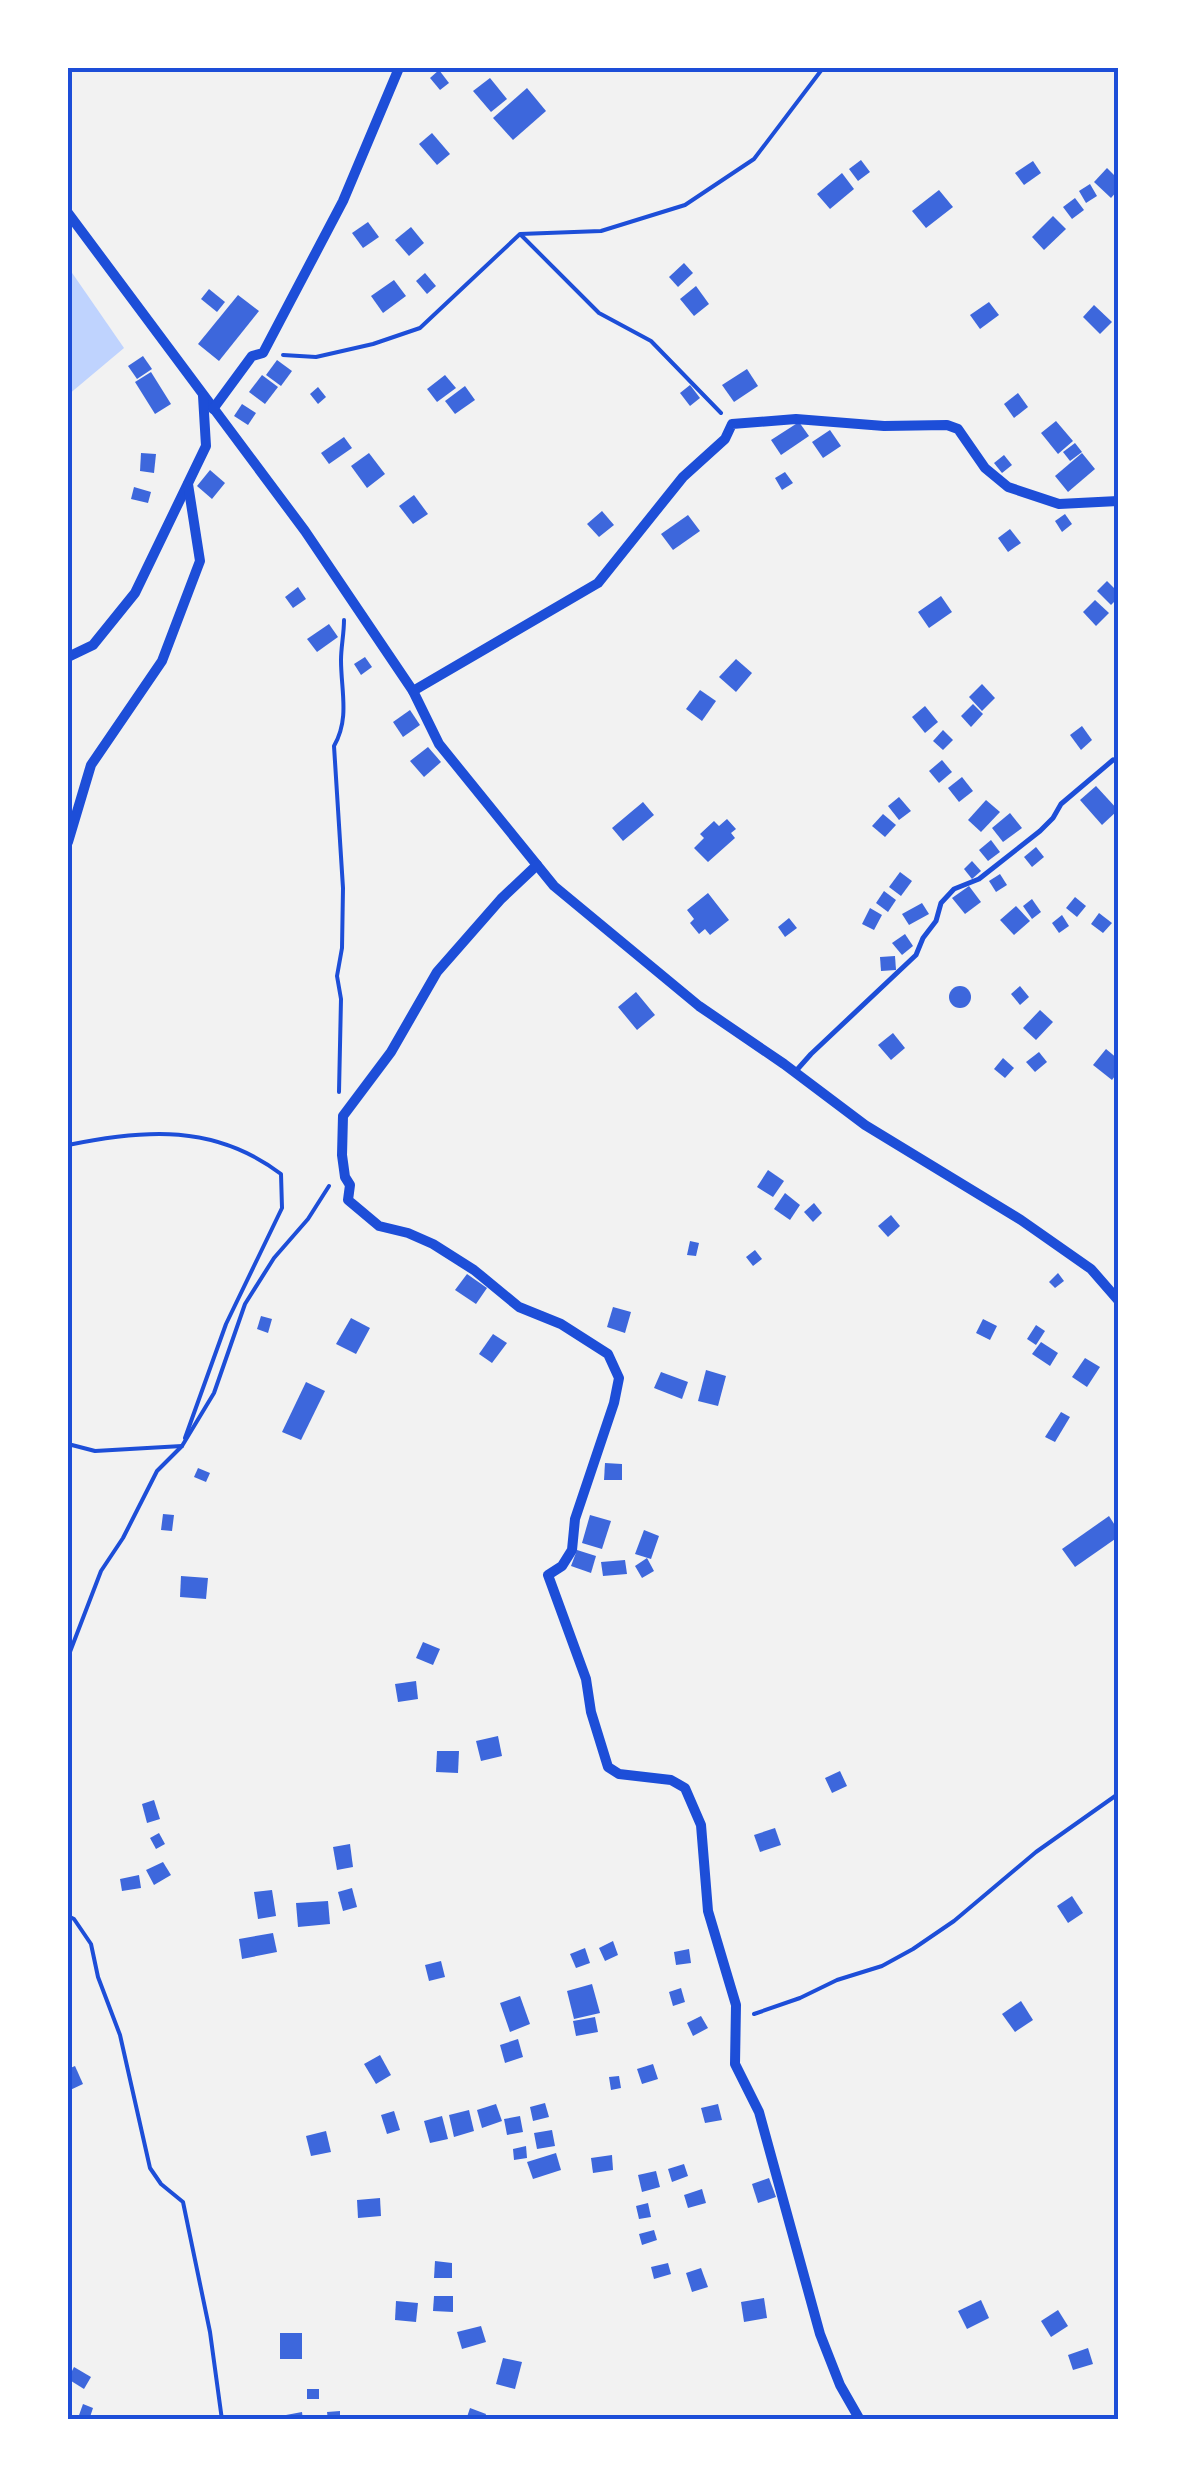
<svg xmlns="http://www.w3.org/2000/svg" width="1186" height="2487" font-family="Manrope,sans-serif">
<style>
.water{fill:#bfd3fe}
.building{fill:#3d67dc}
.lines{fill:none;stroke-linecap:round;stroke-linejoin:round}
.path{stroke:#1d4ed8;stroke-width:4}
.service{stroke:#1d4ed8;stroke-width:5}
.minor{stroke:#1d4ed8;stroke-width:10}
.neatline{fill:none;stroke:#1d4ed8;stroke-width:4}
</style>
<rect width="100%" height="100%" fill="#f2f2f2"/>
<path class="water" d="M68,267L124,348L68,395Z"/>
<g class="building">
<path d="M439,70L449,83L440,90L430,78Z"/>
<path d="M490,78L507,99L491,112L473,91Z"/>
<path d="M527,88L546,111L513,140L493,118Z"/>
<path d="M432,133L450,154L437,165L419,144Z"/>
<path d="M861,160L870,172L858,181L849,169Z"/>
<path d="M1033,161L1041,173L1024,185L1015,173Z"/>
<path d="M1107,168L1118,179V190L1111,198L1094,182Z"/>
<path d="M842,173L854,189L830,209L817,194Z"/>
<path d="M1090,184L1097,196L1086,203L1079,191Z"/>
<path d="M939,190L953,207L926,228L912,211Z"/>
<path d="M1075,198L1084,210L1072,219L1063,207Z"/>
<path d="M1053,216L1066,229L1044,250L1032,237Z"/>
<path d="M368,222L379,237L363,248L352,233Z"/>
<path d="M411,227L424,243L409,256L395,240Z"/>
<path d="M684,263L693,273L678,287L669,277Z"/>
<path d="M425,273L436,286L427,294L416,281Z"/>
<path d="M394,280L406,296L383,313L371,296Z"/>
<path d="M696,286L709,304L694,316L680,299Z"/>
<path d="M209,289L225,302L217,312L201,299Z"/>
<path d="M238,295L259,311L219,361L198,344Z"/>
<path d="M989,302L999,315L980,329L970,315Z"/>
<path d="M1094,305L1112,322L1100,334L1083,317Z"/>
<path d="M143,356L152,369L137,379L128,366Z"/>
<path d="M277,360L292,371L281,386L266,375Z"/>
<path d="M747,369L758,386L734,402L722,385Z"/>
<path d="M151,372L171,404L155,414L135,382Z"/>
<path d="M262,375L278,387L265,404L249,392Z"/>
<path d="M445,375L456,388L437,402L427,389Z"/>
<path d="M690,385L700,398L690,406L680,393Z"/>
<path d="M465,386L475,400L455,414L445,401Z"/>
<path d="M318,387L326,397L318,404L310,394Z"/>
<path d="M1018,393L1028,407L1014,418L1004,404Z"/>
<path d="M242,404L256,413L248,425L234,416Z"/>
<path d="M1056,421L1073,441L1058,454L1041,433Z"/>
<path d="M799,422L809,436L781,455L771,440Z"/>
<path d="M830,430L841,446L823,458L812,442Z"/>
<path d="M344,437L352,448L329,464L321,453Z"/>
<path d="M1075,443L1082,452L1070,461L1063,452Z"/>
<path d="M141,453L156,454L154,473L140,471Z"/>
<path d="M369,453L385,474L367,488L351,466Z"/>
<path d="M1082,453L1095,469L1068,492L1055,476Z"/>
<path d="M1004,455L1012,465L1002,473L994,463Z"/>
<path d="M210,470L225,483L212,499L197,486Z"/>
<path d="M785,472L793,483L782,490L775,478Z"/>
<path d="M134,487L151,492L148,503L131,499Z"/>
<path d="M414,495L428,514L413,524L399,506Z"/>
<path d="M602,511L614,525L599,537L587,524Z"/>
<path d="M1065,514L1072,524L1062,532L1055,521Z"/>
<path d="M688,515L700,531L673,550L661,534Z"/>
<path d="M1010,529L1021,543L1008,552L998,538Z"/>
<path d="M1107,581L1118,592V598L1111,605L1097,591Z"/>
<path d="M298,587L306,599L293,608L285,597Z"/>
<path d="M941,596L952,612L929,628L918,612Z"/>
<path d="M1095,600L1109,613L1096,626L1083,612Z"/>
<path d="M329,624L338,637L317,652L307,639Z"/>
<path d="M365,657L372,667L361,675L354,664Z"/>
<path d="M736,659L752,673L736,692L719,677Z"/>
<path d="M982,684L995,698L982,711L969,697Z"/>
<path d="M700,690L716,701L702,721L686,709Z"/>
<path d="M973,704L983,714L971,727L961,716Z"/>
<path d="M925,706L938,722L925,733L912,717Z"/>
<path d="M410,710L420,725L403,737L393,722Z"/>
<path d="M1082,726L1092,740L1081,750L1070,735Z"/>
<path d="M943,730L953,740L943,750L933,741Z"/>
<path d="M428,747L441,762L424,777L410,761Z"/>
<path d="M942,760L952,772L939,783L929,771Z"/>
<path d="M962,777L973,791L959,802L948,788Z"/>
<path d="M1096,786L1118,810L1102,825L1080,800Z"/>
<path d="M899,797L911,811L899,820L888,806Z"/>
<path d="M986,800L1000,812L981,832L968,820Z"/>
<path d="M643,802L654,815L623,841L612,828Z"/>
<path d="M1010,813L1022,828L1003,842L992,828Z"/>
<path d="M883,814L896,825L885,837L872,826Z"/>
<path d="M727,819L736,829L731,833L735,838L708,862L694,848L704,838L700,834L714,821L719,826Z"/>
<path d="M991,840L1000,852L988,861L979,850Z"/>
<path d="M1036,847L1044,857L1032,867L1024,857Z"/>
<path d="M972,861L981,871L972,879L964,869Z"/>
<path d="M900,872L912,881L901,896L889,887Z"/>
<path d="M1000,874L1007,885L996,892L989,881Z"/>
<path d="M969,886L981,902L965,914L952,898Z"/>
<path d="M884,891L896,900L888,912L876,903Z"/>
<path d="M708,893L729,920L710,935L705,929L699,934L690,923L694,919L687,910Z"/>
<path d="M1075,897L1086,906L1077,917L1066,908Z"/>
<path d="M1032,899L1041,912L1032,919L1023,906Z"/>
<path d="M922,903L929,914L909,925L902,914Z"/>
<path d="M1016,906L1030,921L1014,935L1000,920Z"/>
<path d="M870,908L882,915L874,930L862,924Z"/>
<path d="M1099,913L1112,923L1103,933L1091,924Z"/>
<path d="M1062,915L1069,926L1059,933L1052,923Z"/>
<path d="M789,918L797,928L785,937L778,927Z"/>
<path d="M905,934L913,946L902,955L892,943Z"/>
<path d="M895,956L896,970L881,971L880,957Z"/>
<path d="M1020,986L1029,997L1020,1005L1011,994Z"/>
<circle cx="960" cy="997" r="11"/>
<path d="M636,992L655,1015L637,1030L618,1007Z"/>
<path d="M1040,1010L1053,1022L1036,1040L1023,1028Z"/>
<path d="M893,1033L905,1048L891,1060L878,1045Z"/>
<path d="M1106,1049L1118,1059V1072L1112,1080L1093,1065Z"/>
<path d="M1039,1052L1047,1062L1035,1072L1026,1062Z"/>
<path d="M1003,1058L1014,1068L1005,1078L994,1069Z"/>
<path d="M768,1170L784,1181L773,1197L757,1187Z"/>
<path d="M785,1193L800,1205L790,1220L774,1209Z"/>
<path d="M814,1203L822,1213L813,1222L804,1212Z"/>
<path d="M891,1215L900,1226L888,1237L878,1226Z"/>
<path d="M690,1241L699,1243L696,1256L687,1255Z"/>
<path d="M755,1250L762,1259L753,1266L746,1257Z"/>
<path d="M1058,1273L1064,1281L1055,1288L1049,1282Z"/>
<path d="M467,1274L487,1288L476,1304L455,1290Z"/>
<path d="M613,1307L631,1312L625,1333L607,1327Z"/>
<path d="M261,1316L272,1319L268,1333L257,1329Z"/>
<path d="M351,1318L370,1328L356,1354L336,1344Z"/>
<path d="M983,1319L997,1326L990,1340L976,1333Z"/>
<path d="M1036,1325L1045,1331L1036,1345L1027,1339Z"/>
<path d="M493,1334L507,1343L492,1363L479,1354Z"/>
<path d="M1041,1342L1058,1353L1050,1366L1032,1354Z"/>
<path d="M1085,1358L1100,1367L1087,1387L1072,1377Z"/>
<path d="M706,1370L726,1376L718,1406L698,1401Z"/>
<path d="M661,1372L688,1382L682,1399L654,1388Z"/>
<path d="M306,1382L325,1391L301,1440L282,1432Z"/>
<path d="M1061,1412L1070,1417L1055,1442L1045,1437Z"/>
<path d="M605,1463L622,1464V1480H604Z"/>
<path d="M198,1468L210,1473L206,1482L194,1477Z"/>
<path d="M163,1514L174,1515L172,1531L161,1530Z"/>
<path d="M590,1515L611,1521L602,1549L582,1543Z"/>
<path d="M1109,1516L1118,1530V1537L1075,1567L1062,1549Z"/>
<path d="M644,1530L659,1536L651,1559L635,1554Z"/>
<path d="M577,1550L596,1556L591,1573L571,1566Z"/>
<path d="M647,1558L654,1571L642,1578L635,1566Z"/>
<path d="M625,1560L627,1574L603,1576L601,1562Z"/>
<path d="M181,1576L208,1578L206,1599L180,1597Z"/>
<path d="M423,1642L440,1649L433,1665L416,1658Z"/>
<path d="M416,1681L418,1699L398,1702L395,1684Z"/>
<path d="M498,1736L502,1756L481,1761L476,1741Z"/>
<path d="M437,1751H459L458,1773L436,1772Z"/>
<path d="M840,1771L847,1786L832,1793L825,1778Z"/>
<path d="M154,1800L160,1819L147,1823L142,1804Z"/>
<path d="M775,1828L781,1845L760,1852L754,1835Z"/>
<path d="M159,1833L165,1844L156,1849L150,1838Z"/>
<path d="M350,1844L353,1867L337,1870L333,1847Z"/>
<path d="M163,1862L171,1875L154,1885L146,1870Z"/>
<path d="M139,1875L141,1888L122,1891L120,1879Z"/>
<path d="M352,1888L357,1907L343,1911L338,1892Z"/>
<path d="M272,1890L276,1916L258,1919L254,1892Z"/>
<path d="M1072,1896L1083,1913L1068,1923L1057,1906Z"/>
<path d="M328,1901L330,1924L298,1927L296,1903Z"/>
<path d="M273,1933L277,1952L242,1959L239,1939Z"/>
<path d="M613,1941L618,1955L605,1961L599,1948Z"/>
<path d="M585,1948L590,1963L576,1968L570,1954Z"/>
<path d="M689,1949L691,1963L676,1965L674,1952Z"/>
<path d="M441,1961L445,1977L429,1981L425,1965Z"/>
<path d="M592,1984L600,2013L574,2019L567,1991Z"/>
<path d="M681,1988L685,2002L673,2006L669,1992Z"/>
<path d="M520,1996L530,2024L510,2032L500,2003Z"/>
<path d="M1021,2001L1033,2020L1015,2032L1002,2014Z"/>
<path d="M701,2016L708,2028L693,2036L687,2023Z"/>
<path d="M595,2017L598,2032L576,2036L573,2021Z"/>
<path d="M518,2039L523,2057L505,2063L500,2045Z"/>
<path d="M380,2055L391,2075L376,2084L364,2064Z"/>
<path d="M653,2064L658,2079L642,2084L637,2069Z"/>
<path d="M75,2066L83,2084L68,2091V2069Z"/>
<path d="M619,2076L621,2088L611,2090L609,2077Z"/>
<path d="M545,2103L549,2117L533,2121L530,2107Z"/>
<path d="M496,2104L502,2121L482,2128L477,2110Z"/>
<path d="M718,2104L722,2120L705,2123L701,2108Z"/>
<path d="M469,2110L474,2131L454,2137L449,2115Z"/>
<path d="M394,2111L400,2130L387,2134L381,2115Z"/>
<path d="M442,2116L448,2139L430,2143L424,2121Z"/>
<path d="M520,2116L523,2132L507,2135L504,2119Z"/>
<path d="M552,2130L555,2146L537,2149L534,2133Z"/>
<path d="M326,2131L331,2152L311,2156L306,2136Z"/>
<path d="M526,2146L527,2158L514,2160L513,2149Z"/>
<path d="M556,2153L561,2170L533,2179L527,2162Z"/>
<path d="M612,2155L613,2170L593,2173L591,2158Z"/>
<path d="M684,2164L688,2176L672,2182L668,2169Z"/>
<path d="M656,2171L660,2187L642,2192L638,2175Z"/>
<path d="M769,2178L776,2197L758,2203L752,2184Z"/>
<path d="M702,2189L706,2203L688,2208L684,2195Z"/>
<path d="M380,2198L381,2216L358,2218L357,2200Z"/>
<path d="M648,2203L651,2217L639,2219L636,2206Z"/>
<path d="M654,2230L657,2240L642,2245L639,2234Z"/>
<path d="M435,2261L452,2263V2278H434Z"/>
<path d="M668,2263L671,2274L654,2279L651,2267Z"/>
<path d="M701,2268L708,2287L692,2292L686,2273Z"/>
<path d="M434,2296H453V2312L433,2311Z"/>
<path d="M764,2298L767,2318L744,2322L741,2302Z"/>
<path d="M981,2300L989,2318L967,2329L958,2311Z"/>
<path d="M396,2301L418,2303L416,2322L395,2320Z"/>
<path d="M1058,2310L1068,2326L1051,2337L1041,2321Z"/>
<path d="M481,2326L486,2342L462,2349L457,2332Z"/>
<rect x="280" y="2333" width="22" height="26"/>
<path d="M1088,2348L1093,2364L1073,2370L1068,2355Z"/>
<path d="M503,2358L522,2362L515,2389L496,2384Z"/>
<path d="M74,2367L91,2377L84,2389L68,2379Z"/>
<rect x="307" y="2389" width="12" height="10"/>
<path d="M83,2404L93,2408L89,2420L78,2418Z"/>
<path d="M470,2408L486,2414L484,2420H466Z"/>
<path d="M340,2411V2420H328L327,2412Z"/>
<path d="M302,2412L303,2420H286V2415Z"/>
</g>
<g class="lines">
<g class="path">
<path d="M521,235L599,313L651,341L721,413"/>
<path d="M283,355L316,357L373,344L420,328L520,234L601,231L685,205L754,159L823,68"/>
<path d="M339,1092L341,999L337,976L342,948L343,888L334,746C350,718 341,691 341,660C341,647 344,634 344,620"/>
<path d="M68,1145C145,1129 215,1124 281,1174L282,1208L226,1324L185,1438"/>
<path d="M68,1444L95,1451L182,1446"/>
<path d="M68,1657L101,1571L123,1538L157,1471L182,1446L214,1393L245,1304L274,1258L308,1219L329,1186"/>
<path d="M68,1916L74,1919L91,1944L98,1977L120,2035L150,2168L161,2184L183,2202L210,2332L222,2420"/>
<path d="M754,2014L800,1998L837,1980L882,1966L913,1949L954,1921L1036,1852L1118,1794"/>
</g>
<path class="service" d="M795,1072L811,1054L916,955L923,938L936,921L941,903L954,889L979,879L1040,831L1053,818L1061,804L1113,760"/>
<g class="minor">
<path d="M68,213L305,531L413,691L439,744L554,886L699,1006L784,1064L865,1125L1021,1220L1091,1269L1118,1300"/>
<path d="M213,409L252,356L263,353L343,201L399,68"/>
<path d="M68,657L93,645L135,593L206,446L203,396"/>
<path d="M413,691L598,583L683,477L725,439L732,424L796,419L884,426L947,425L958,429L985,468L1008,487L1059,504L1118,501"/>
<path d="M68,842L91,765L162,661L200,561L188,484"/>
<path d="M537,865L501,899L437,972L391,1052L343,1116L342,1155L345,1177L350,1185L348,1200L379,1226L408,1233L433,1244L474,1270L519,1307L561,1324L608,1354L619,1378L614,1403L575,1519L572,1550L562,1566L548,1575L586,1679L591,1712L608,1767L619,1774L671,1780L685,1788L701,1825L708,1911L736,2005L735,2064L759,2112L820,2334L840,2385L860,2420"/>
</g>
</g>
<rect width="1186" height="2487" fill="none" stroke="#ffffff" stroke-width="140"/>
<rect x="70" y="70" width="1046" height="2347" class="neatline"/>
</svg>
